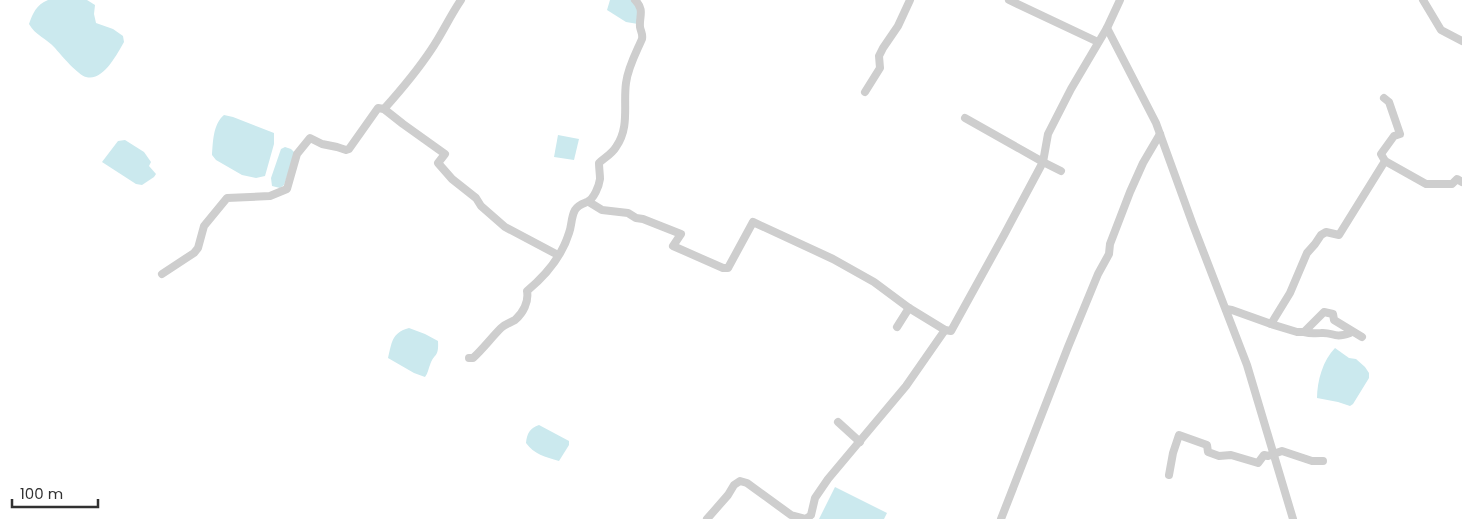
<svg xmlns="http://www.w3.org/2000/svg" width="1462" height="519" font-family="Poppins,sans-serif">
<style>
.water{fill:#cbe9ee}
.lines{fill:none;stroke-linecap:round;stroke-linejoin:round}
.minor{stroke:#cecece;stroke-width:8}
</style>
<rect width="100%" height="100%" fill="#fff"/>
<g class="water">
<path d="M48,0H87L95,5L94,14L96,23L113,29L123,36L124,42C117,54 103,82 86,77C78,75 61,55 55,48C47,39 35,35 29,24C33,13 36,5 48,0Z"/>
<path d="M610,0H633L638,4V24L626,22L607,10Z"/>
<path d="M224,115L233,117L274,133V144L265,176L256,178L242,175L216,160L212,155C213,142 213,124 224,115Z"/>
<path d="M558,135L579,139L574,160L554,157Z"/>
<path d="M125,140L144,152L151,162L149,166L156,174L154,177L142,185L136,184L102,162L118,141Z"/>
<path d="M285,147L291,149L295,153L284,185L280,188L272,186L271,178L281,149Z"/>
<path d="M409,328L425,334L438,341C439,358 434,353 430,365C428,370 428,373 425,377L414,373L388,358C392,343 391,333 409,328Z"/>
<path d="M1335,348L1349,358L1356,359L1365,367L1369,373V378L1353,404L1350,406L1338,402L1317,398C1317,381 1323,360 1335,348Z"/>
<path d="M539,425L569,441V445L559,461C545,457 534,454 526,443C527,433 530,428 539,425Z"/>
<path d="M835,487L887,513L884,519H819Z"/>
</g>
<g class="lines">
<g class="minor">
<path d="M1009,0L1098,42"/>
<path d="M1423,0L1441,30L1462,41"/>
<path d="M1107,28L1156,123L1193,225L1247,365L1293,519"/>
<path d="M865,92L880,68L879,56L883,48L898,26L910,0"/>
<path d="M384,109C401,90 417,71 431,50C442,34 450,16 461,0"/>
<path d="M965,118L1043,162L1061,171"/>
<path d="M1385,161L1426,184H1452L1457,179L1462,182"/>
<path d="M589,202L602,210L628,213L636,218L643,219L681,234L673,246L723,268H728L753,222L833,259L874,282L909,308L945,330L951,331L1004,235L1043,162L1048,134L1071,89L1107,28L1120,0"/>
<path d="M162,274L194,253L198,248L204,226L227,198L270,196L287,189L297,154L310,138L322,144L337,147L346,150L349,149L378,108L384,109L403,124L445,154L438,163L452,179L476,198L481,206L505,227L558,255"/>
<path d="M1226,309L1232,310L1271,324L1290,293L1307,253L1315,244L1321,235L1326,232L1339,235L1385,161L1381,154L1394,136L1400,134L1389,102L1384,98"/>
<path d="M1271,324L1297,332H1304L1324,312L1333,314L1334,320L1362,337"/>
<path d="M897,327L909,308"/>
<path d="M1304,332C1312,334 1313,333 1321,333C1334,332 1333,339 1350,333L1351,331"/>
<path d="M469,358H473C483,349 491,338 501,328C505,324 510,323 515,320C523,313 529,302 527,291C545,276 562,256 569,233C572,225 571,217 575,210C578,205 582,204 587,202C594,199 599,186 600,179C600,174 599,168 599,163C604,158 612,154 616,147C630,127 623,105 626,83C628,67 636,53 642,39C643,34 641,32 640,27C639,16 645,10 635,0"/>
<path d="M838,422L860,442"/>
<path d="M1169,475L1173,453L1179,435L1207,445L1208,452L1219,456L1231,455L1258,463L1264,455L1268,456L1282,451L1312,461H1323"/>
<path d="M707,519L728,495L734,485L740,481L747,483L791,515L806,519L811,515L815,498L828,479L906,386L945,330"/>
<path d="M1001,519L1068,347L1098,274L1109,254L1110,244L1130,192L1143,163L1160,134"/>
</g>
</g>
<path d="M12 499v8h86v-8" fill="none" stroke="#313131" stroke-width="2.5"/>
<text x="20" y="499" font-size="15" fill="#313131" stroke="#ffffff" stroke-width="4" paint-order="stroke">100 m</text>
</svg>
